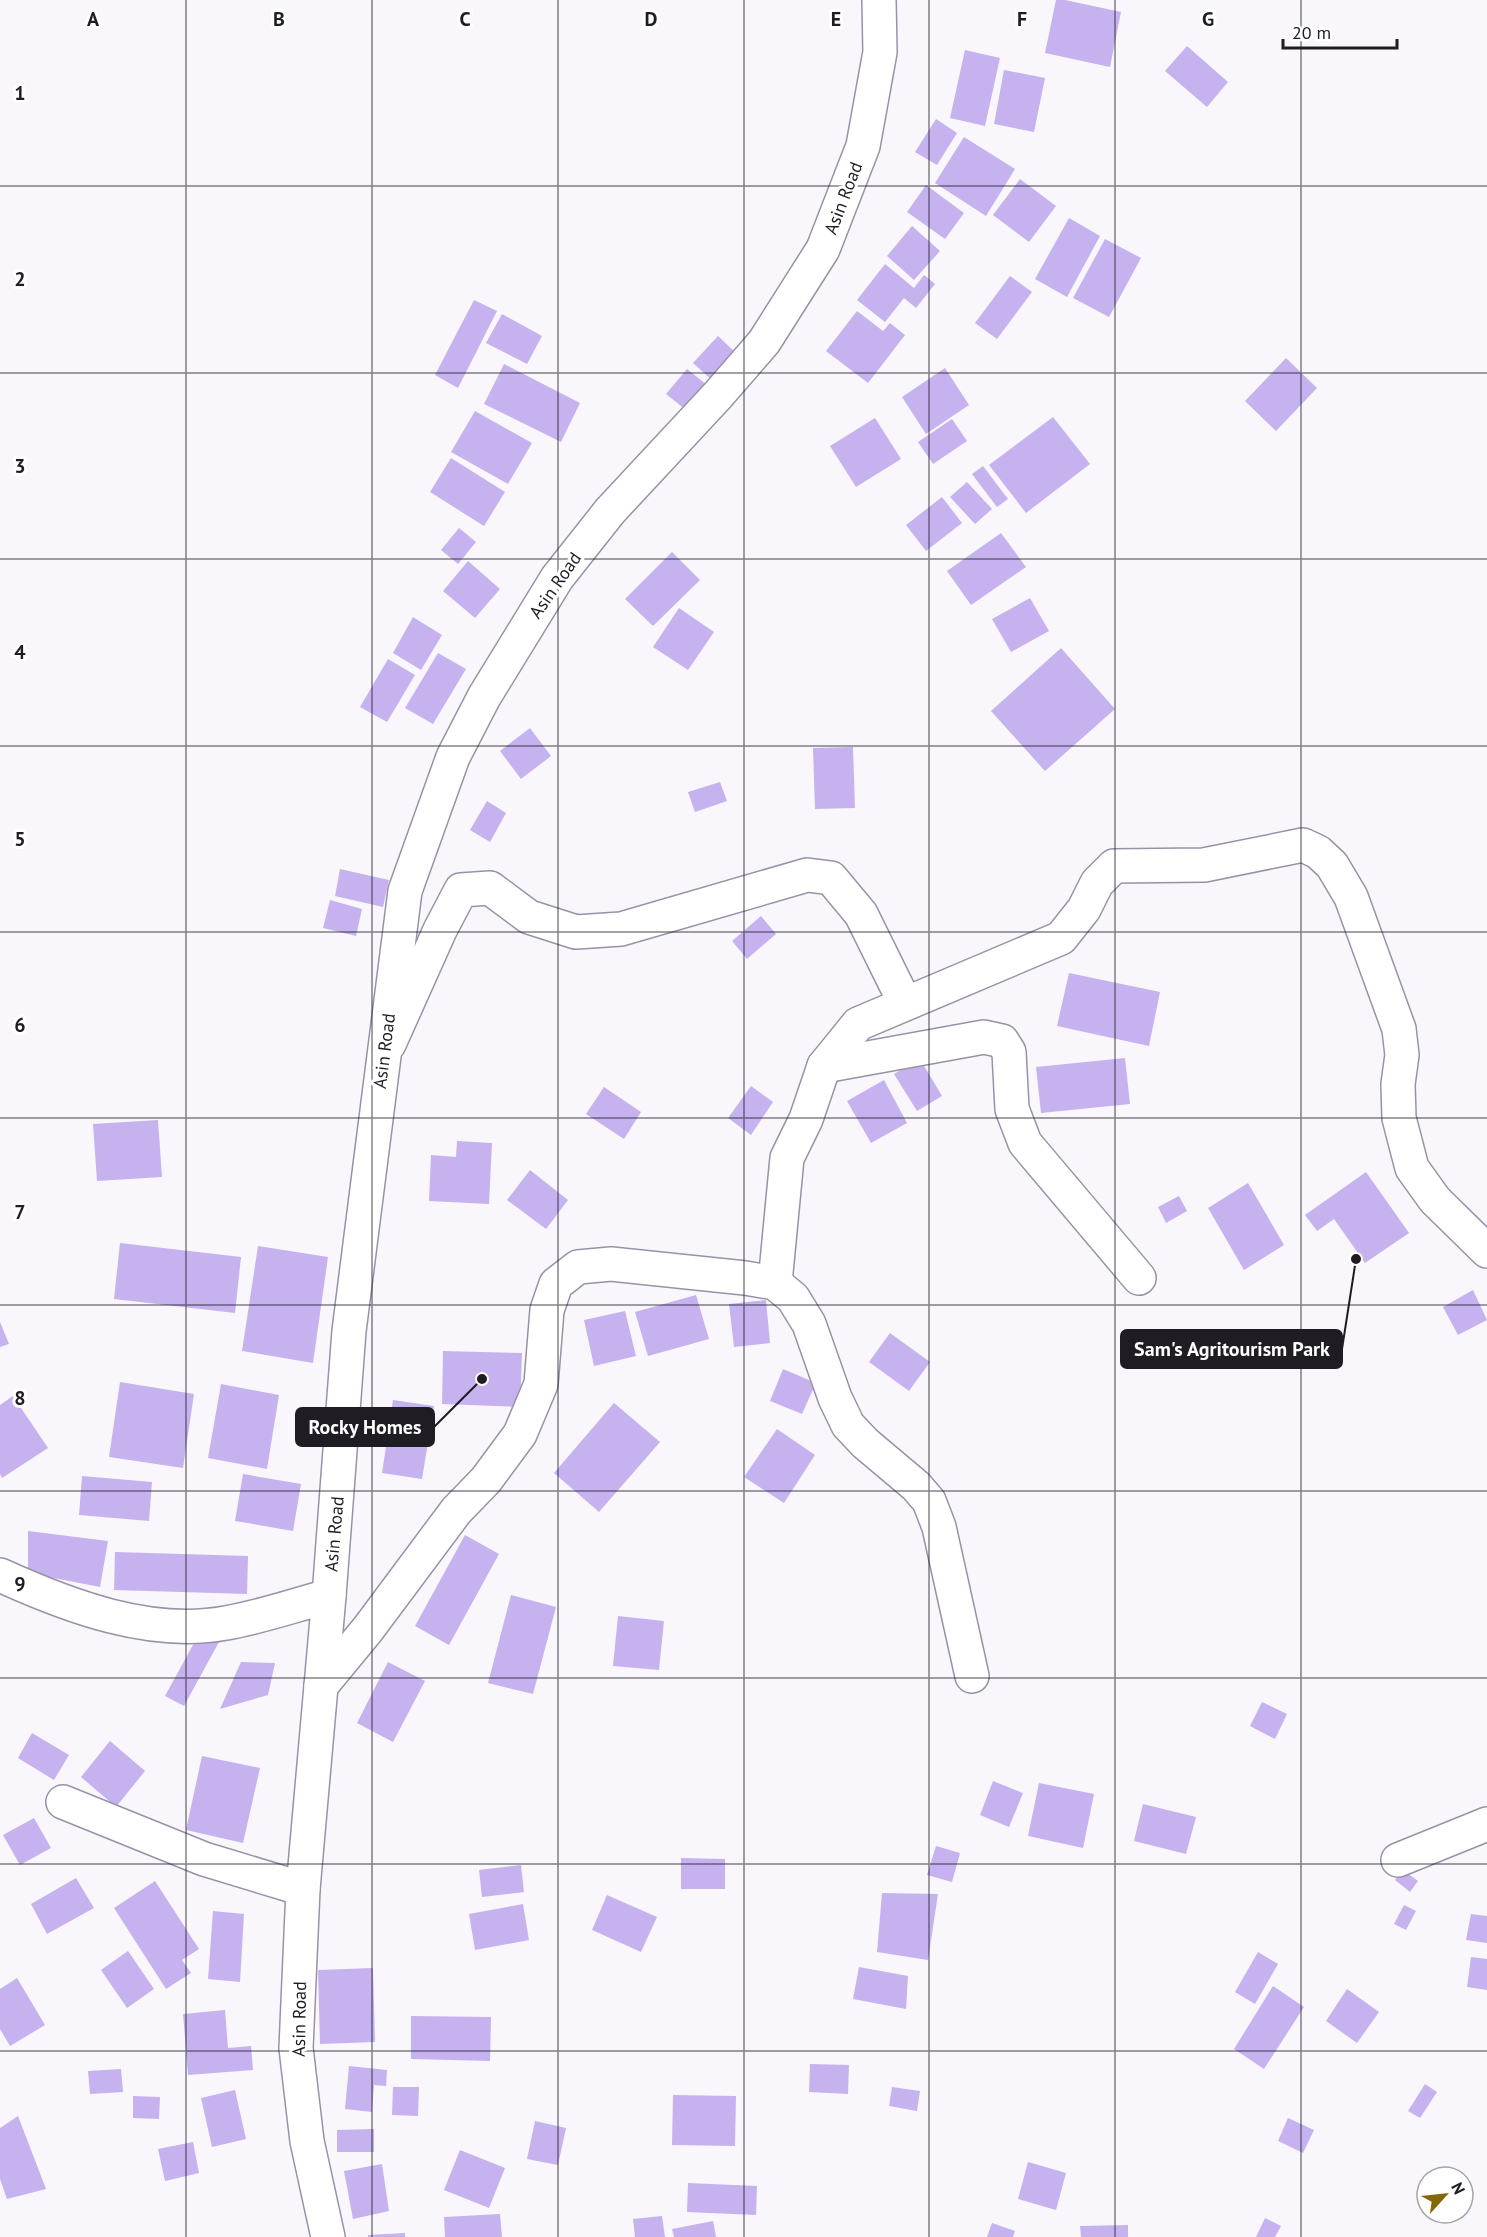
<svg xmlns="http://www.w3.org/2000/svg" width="1487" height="2237" font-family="'PT Sans',sans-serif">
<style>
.building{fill:#c6b2ee}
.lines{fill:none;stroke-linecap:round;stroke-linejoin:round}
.street-casing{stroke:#9892a7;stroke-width:36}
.secondary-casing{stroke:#9892a7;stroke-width:36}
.street{stroke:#fff;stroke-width:33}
.secondary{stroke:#fff;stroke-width:33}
.grid{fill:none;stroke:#1f1c24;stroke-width:1.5;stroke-opacity:0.55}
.labels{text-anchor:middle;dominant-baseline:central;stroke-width:6;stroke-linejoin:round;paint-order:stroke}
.street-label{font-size:18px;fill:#1f1c24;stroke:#fff}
.grid-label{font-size:20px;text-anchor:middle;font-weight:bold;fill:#1f1c24;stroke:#fff;stroke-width:6;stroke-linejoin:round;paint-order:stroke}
.leader{fill:none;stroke:#1f1c24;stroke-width:2}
.callout-dot{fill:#1f1c24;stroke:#fff;stroke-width:2}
.callout{fill:#1f1c24;stroke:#1f1c24;stroke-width:2}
.callout-label{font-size:20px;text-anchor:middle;font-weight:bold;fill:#fff}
</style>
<rect width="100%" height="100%" fill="#f9f7fc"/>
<g class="building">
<path d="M1056,0H1065L1121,12L1110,67L1045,53Z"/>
<path d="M1187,46L1228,82L1207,107L1165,71Z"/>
<path d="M965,50L1000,58L985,126L950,118Z"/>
<path d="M1004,70L1045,78L1034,132L994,124Z"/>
<path d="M936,119L957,133L937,165L915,152Z"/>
<path d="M964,137L1015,169L986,216L935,183Z"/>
<path d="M1020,179L1056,206L1029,242L993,215Z"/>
<path d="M926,185L964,213L945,239L907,212Z"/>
<path d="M1069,218L1100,236L1067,297L1035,279Z"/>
<path d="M912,226L940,251L914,280L887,256Z"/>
<path d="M1105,239L1141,258L1109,317L1073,298Z"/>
<path d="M885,264L914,288L924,275L935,284L916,308L904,298L885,322L857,300Z"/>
<path d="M1010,276L1032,292L997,339L975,323Z"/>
<path d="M474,300L497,311L458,388L435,375Z"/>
<path d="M857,311L883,331L890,323L905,335L868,383L826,351Z"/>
<path d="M502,314L542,336L527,364L486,343Z"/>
<path d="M718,336L738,355L713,381L693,363Z"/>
<path d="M1286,358L1317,388L1276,431L1245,401Z"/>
<path d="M504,364L580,403L561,442L484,404Z"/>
<path d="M945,368L969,405L926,434L902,397Z"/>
<path d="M687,369L707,385L686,410L666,394Z"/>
<path d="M475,411L532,443L508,484L451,452Z"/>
<path d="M1053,417L1090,464L1026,513L989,465Z"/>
<path d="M875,418L901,459L856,487L830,446Z"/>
<path d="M952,419L967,441L933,464L918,442Z"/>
<path d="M451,458L505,492L484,526L430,492Z"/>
<path d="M983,466L1008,499L997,507L972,474Z"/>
<path d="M967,482L992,509L975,524L950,497Z"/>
<path d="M942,497L962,523L926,551L906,525Z"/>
<path d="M459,528L476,542L458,564L441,550Z"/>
<path d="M1001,533L1026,567L971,605L947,571Z"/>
<path d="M672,552L700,580L653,626L625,599Z"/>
<path d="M468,561L500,589L475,618L443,591Z"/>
<path d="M1030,598L1049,631L1011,652L992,619Z"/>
<path d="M679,608L714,632L688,670L653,647Z"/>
<path d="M413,617L442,635L421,670L393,653Z"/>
<path d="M1061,648L1115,709L1045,771L991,711Z"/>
<path d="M438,653L466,669L433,724L405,708Z"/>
<path d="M388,659L415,675L387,722L360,707Z"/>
<path d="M530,728L551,756L521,779L500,751Z"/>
<path d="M853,747L855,808L815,809L813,748Z"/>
<path d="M720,782L727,801L695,812L688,792Z"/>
<path d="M487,801L506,813L490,842L470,830Z"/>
<path d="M340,869L389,880L383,907L335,896Z"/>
<path d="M330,900L362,909L356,936L323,928Z"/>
<path d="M761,916L776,934L747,959L732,941Z"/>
<path d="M1069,973L1160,992L1149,1046L1057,1026Z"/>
<path d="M1125,1058L1130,1104L1041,1113L1036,1067Z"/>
<path d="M920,1059L942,1096L917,1111L894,1074Z"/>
<path d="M884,1080L907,1123L871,1143L847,1101Z"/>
<path d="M751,1086L773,1102L751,1135L728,1118Z"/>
<path d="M604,1087L641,1112L624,1139L586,1114Z"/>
<path d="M158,1120L162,1177L97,1181L93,1124Z"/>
<path d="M457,1141L492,1143L489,1204L429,1201L431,1155L456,1157Z"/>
<path d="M530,1170L568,1200L546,1229L507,1200Z"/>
<path d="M1366,1172L1409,1233L1365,1263L1334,1219L1317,1231L1305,1215Z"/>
<path d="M1248,1183L1284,1245L1244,1270L1208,1208Z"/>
<path d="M1179,1196L1187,1211L1166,1223L1158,1207Z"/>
<path d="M120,1243L241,1257L235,1313L114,1299Z"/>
<path d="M258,1246L328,1257L313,1363L242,1351Z"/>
<path d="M1473,1290L1487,1320L1458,1335L1443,1307Z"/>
<path d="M696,1295L709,1339L648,1356L635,1312Z"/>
<path d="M766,1300L770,1343L734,1347L729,1304Z"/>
<path d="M625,1311L636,1356L594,1366L584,1320Z"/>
<path d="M0,1322L9,1344L0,1347Z"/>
<path d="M890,1333L930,1362L909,1391L869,1362Z"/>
<path d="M443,1351L522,1353L520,1407L442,1404Z"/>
<path d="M783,1369L816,1383L802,1414L770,1401Z"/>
<path d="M120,1382L194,1394L183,1468L109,1457Z"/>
<path d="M221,1384L279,1395L267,1469L208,1458Z"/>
<path d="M13,1396L48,1448L2,1478L0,1474V1405Z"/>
<path d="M393,1400L434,1406L422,1479L382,1473Z"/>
<path d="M614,1403L660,1442L599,1512L554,1473Z"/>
<path d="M777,1429L815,1455L784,1503L744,1477Z"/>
<path d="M243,1474L301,1484L293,1531L235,1521Z"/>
<path d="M82,1476L152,1482L149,1521L79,1515Z"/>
<path d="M28,1531L108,1541L100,1587L28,1573Z"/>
<path d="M465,1535L499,1554L449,1645L415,1626Z"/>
<path d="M115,1552L248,1556L247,1594L114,1590Z"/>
<path d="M511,1595L556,1607L533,1694L488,1683Z"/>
<path d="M618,1616L664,1621L659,1670L613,1666Z"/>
<path d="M200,1632L219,1642L184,1706L165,1696Z"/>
<path d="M241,1662L275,1663L268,1695L220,1709Z"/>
<path d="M388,1662L425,1681L393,1742L357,1723Z"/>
<path d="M1262,1702L1287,1714L1275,1739L1250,1726Z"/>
<path d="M32,1733L69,1755L54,1780L18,1758Z"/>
<path d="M110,1741L145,1771L116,1807L81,1777Z"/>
<path d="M202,1756L260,1768L243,1843L186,1830Z"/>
<path d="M993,1781L1023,1793L1009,1827L980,1815Z"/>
<path d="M1039,1783L1094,1794L1083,1848L1028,1836Z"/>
<path d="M1143,1804L1196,1817L1186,1854L1134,1841Z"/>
<path d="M34,1818L51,1848L20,1865L3,1835Z"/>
<path d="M936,1846L960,1853L952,1882L927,1875Z"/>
<path d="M681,1858L725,1859V1889H681Z"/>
<path d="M521,1865L524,1892L482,1897L479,1870Z"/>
<path d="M1403,1870L1418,1881L1410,1892L1395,1880Z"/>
<path d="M76,1878L94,1908L47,1934L31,1904Z"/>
<path d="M155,1881L199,1949L182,1960L191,1973L166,1989L114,1908Z"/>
<path d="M882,1893L938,1894L928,1960L877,1952Z"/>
<path d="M607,1895L657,1917L641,1952L592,1930Z"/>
<path d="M523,1904L529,1940L475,1950L469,1914Z"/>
<path d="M1404,1905L1416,1911L1406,1930L1394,1924Z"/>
<path d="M213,1911L244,1914L240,1982L208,1979Z"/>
<path d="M1471,1914L1487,1916V1943L1466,1940Z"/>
<path d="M128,1951L154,1989L127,2008L101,1970Z"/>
<path d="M1258,1952L1278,1964L1255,2004L1235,1992Z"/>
<path d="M1471,1957L1487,1959V1990L1467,1987Z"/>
<path d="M859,1967L908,1976L906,2009L853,1999Z"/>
<path d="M373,1968L375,2042L320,2044L318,1970Z"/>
<path d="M17,1978L45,2025L10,2046L0,2029V1989Z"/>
<path d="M1273,1986L1304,2007L1264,2069L1234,2049Z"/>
<path d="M1347,1989L1379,2012L1357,2043L1326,2021Z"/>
<path d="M225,2010L228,2048L251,2046L253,2070L188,2075L183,2014Z"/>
<path d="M411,2016L491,2017L490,2061L411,2059Z"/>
<path d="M810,2064L849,2065L848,2094L809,2092Z"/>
<path d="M349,2066L387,2070L386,2086L374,2085L372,2112L345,2109Z"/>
<path d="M121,2069L123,2092L90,2094L88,2071Z"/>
<path d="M1425,2084L1437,2092L1420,2118L1408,2111Z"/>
<path d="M393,2087H419L418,2116L392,2115Z"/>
<path d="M892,2087L920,2091L917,2111L889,2106Z"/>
<path d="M235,2090L246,2139L212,2147L201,2098Z"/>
<path d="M673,2095L736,2096L735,2146L672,2145Z"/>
<path d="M133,2096L160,2097L159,2119L133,2118Z"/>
<path d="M18,2116L46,2189L7,2199L0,2179V2128Z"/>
<path d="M1288,2118L1314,2130L1303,2153L1278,2141Z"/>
<path d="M535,2121L566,2128L558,2165L527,2159Z"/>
<path d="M374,2129V2152H337V2130Z"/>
<path d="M193,2142L199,2173L165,2181L158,2149Z"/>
<path d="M460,2150L505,2168L489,2208L444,2190Z"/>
<path d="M1028,2162L1066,2173L1056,2210L1018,2199Z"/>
<path d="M382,2164L389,2211L353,2219L344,2171Z"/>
<path d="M688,2183L757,2186L756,2215L687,2212Z"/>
<path d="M500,2214L502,2237H445L444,2217Z"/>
<path d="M662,2216L665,2237H635L633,2219Z"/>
<path d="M1265,2218L1281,2226L1275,2237H1256Z"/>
<path d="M713,2221L716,2237H674L672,2229Z"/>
<path d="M992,2223L1015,2231L1013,2237H987Z"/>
<path d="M1128,2225V2237H1081L1080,2226Z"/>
<path d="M405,2233V2237H368V2235Z"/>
</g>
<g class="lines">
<g class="street-casing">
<g id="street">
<path d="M389,1044L440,930L461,890L490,888L529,917L576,932L621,929L807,875L831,878L861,914L905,1003"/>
<path d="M824,1066L984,1037L1002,1041L1009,1052L1012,1109L1025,1143L1139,1278"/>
<path d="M775,1283L787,1158L806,1119L824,1066L858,1024L1061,938L1084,909L1097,883L1114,866L1204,865L1303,845L1318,852L1332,865L1351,897L1399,1029L1402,1055L1398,1084L1399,1118L1412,1168L1435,1200L1487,1251"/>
<path d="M0,1575C68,1606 150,1637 226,1623C261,1617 295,1605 329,1596"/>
<path d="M321,1686L368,1629L456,1511L486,1480L520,1434L541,1384L547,1310L556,1284L578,1267L611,1264L745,1278L775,1283L793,1298L809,1324L835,1398L848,1425L865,1443L916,1486L929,1501L939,1527L972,1676"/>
<path d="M63,1802L204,1859L303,1889"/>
<path d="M1398,1860L1487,1824"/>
</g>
</g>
<g class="secondary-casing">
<path id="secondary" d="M328,2237L307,2141L296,2048L303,1889L329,1596L349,1331L405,891L453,757L484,697L557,578L610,511L718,395L764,342L823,249L863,146L880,52L879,0"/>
</g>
<use href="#street" class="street"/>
<use href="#secondary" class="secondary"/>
</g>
<path class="grid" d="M186,0V2237M372,0V2237M558,0V2237M744,0V2237M929,0V2237M1115,0V2237M1301,0V2237M0,186H1487M0,373H1487M0,559H1487M0,746H1487M0,932H1487M0,1118H1487M0,1305H1487M0,1491H1487M0,1678H1487M0,1864H1487M0,2051H1487"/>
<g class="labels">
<g class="street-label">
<text transform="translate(843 198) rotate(-69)">Asin Road</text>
<text transform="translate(555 585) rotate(-55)">Asin Road</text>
<text transform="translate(384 1051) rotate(-83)">Asin Road</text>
<text transform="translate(334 1534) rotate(-85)">Asin Road</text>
<text transform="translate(299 2019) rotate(-89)">Asin Road</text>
</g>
</g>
<g class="grid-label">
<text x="93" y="26">A</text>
<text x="279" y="26">B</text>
<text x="465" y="26">C</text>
<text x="651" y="26">D</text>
<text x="836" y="26">E</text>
<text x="1022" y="26">F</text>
<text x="1208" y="26">G</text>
<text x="20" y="100">1</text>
<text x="20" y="286">2</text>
<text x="20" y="473">3</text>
<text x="20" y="659">4</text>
<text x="20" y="846">5</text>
<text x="20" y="1032">6</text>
<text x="20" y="1219">7</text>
<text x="20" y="1405">8</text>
<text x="20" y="1591">9</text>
</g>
<path class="leader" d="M1356 1259L1342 1349M482 1379L434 1427"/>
<g class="callout-dot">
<circle cx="1356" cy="1259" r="6"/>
<circle cx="482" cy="1379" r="6"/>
</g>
<g class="callout">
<rect x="1121" y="1330" width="221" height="38" rx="6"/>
<rect x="296" y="1408" width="138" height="38" rx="6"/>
</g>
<g class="callout-label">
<text x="1232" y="1356">Sam's Agritourism Park</text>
<text x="365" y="1434">Rocky Homes</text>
</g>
<g transform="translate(1445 2195) rotate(63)"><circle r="28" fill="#ffffff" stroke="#a5a4a7" stroke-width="1.5"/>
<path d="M0-4.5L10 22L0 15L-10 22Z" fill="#826901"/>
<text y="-9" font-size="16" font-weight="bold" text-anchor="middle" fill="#1f1c24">N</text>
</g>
<path d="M1283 39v9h114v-9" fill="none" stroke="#1f1c24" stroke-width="3"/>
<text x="1292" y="39" font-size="18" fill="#1f1c24" stroke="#ffffff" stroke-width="4.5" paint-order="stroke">20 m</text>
</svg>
